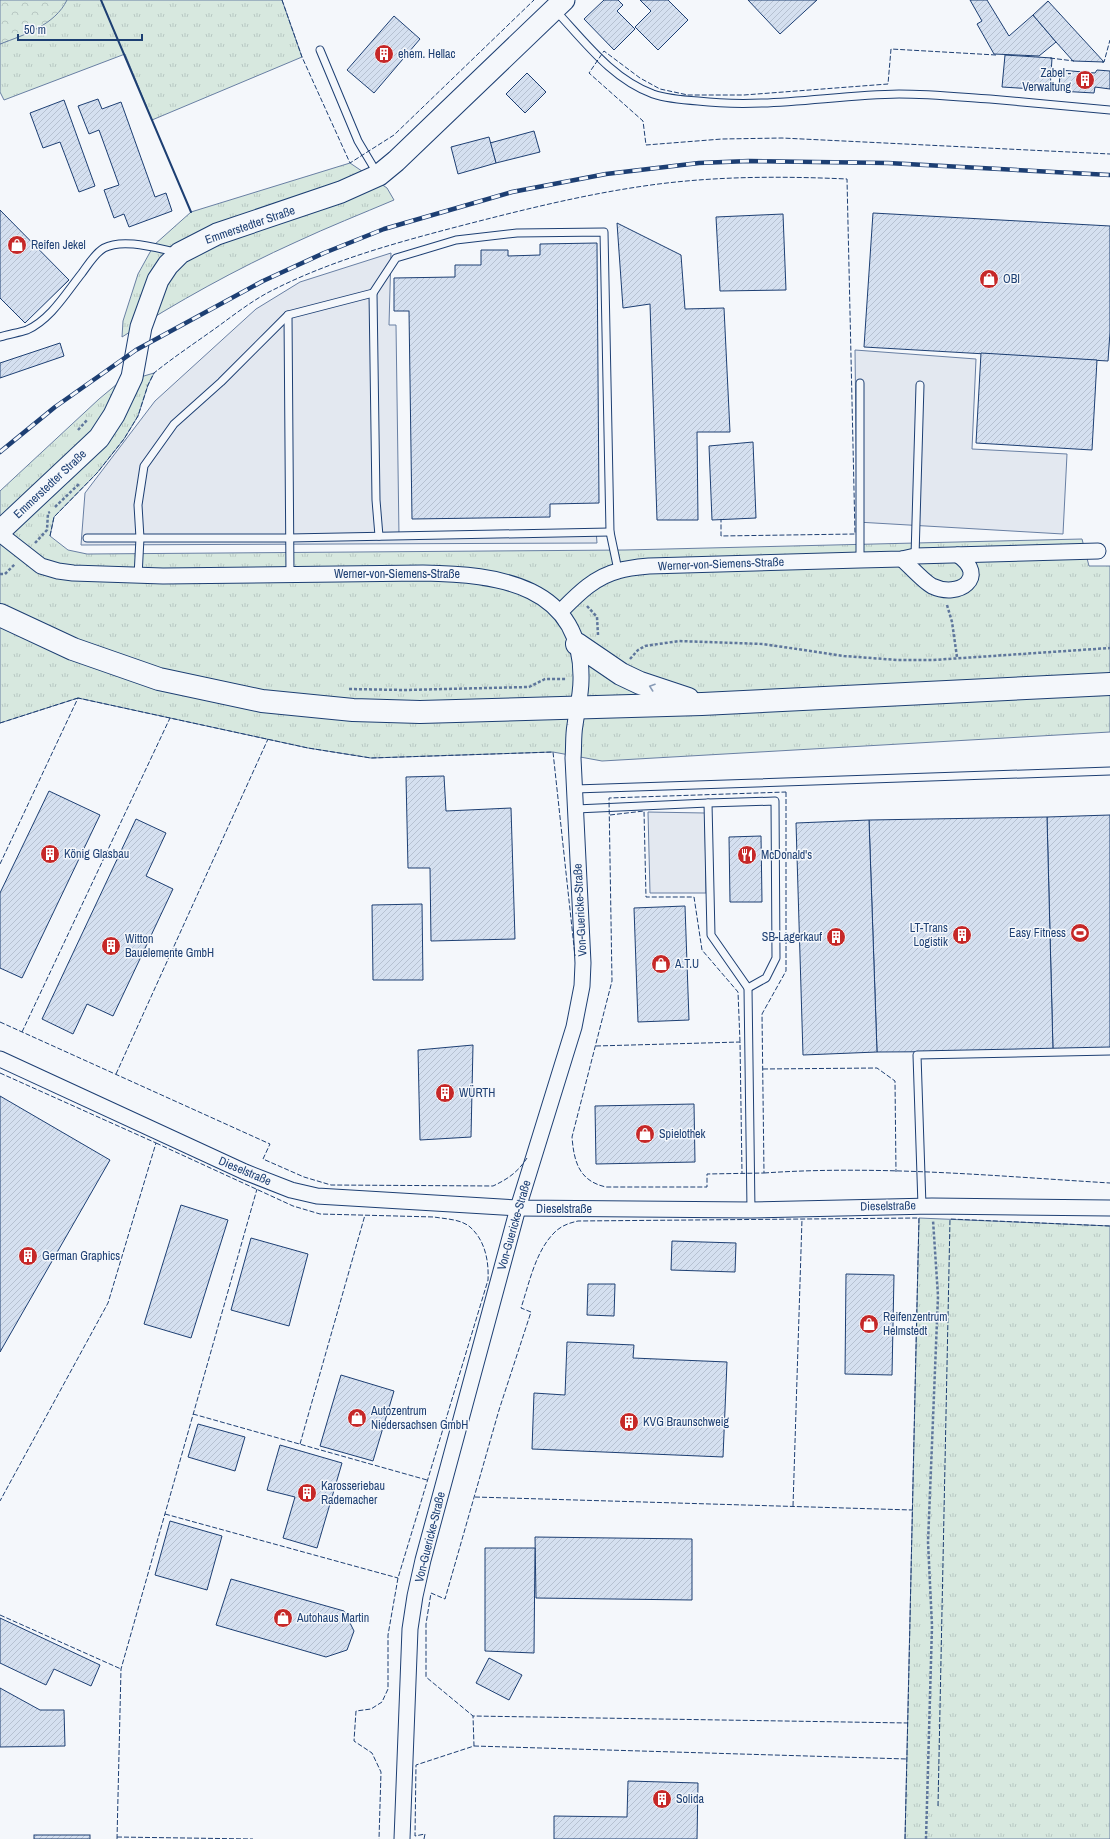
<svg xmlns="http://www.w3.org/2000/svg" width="1110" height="1839" font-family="'Archivo Narrow',sans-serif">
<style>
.grass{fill:url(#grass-tufts);stroke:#687fa3}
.forest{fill:url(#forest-crowns);stroke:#687fa3}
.parking{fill:#e3e8f0;stroke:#687fa3}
.building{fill:url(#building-hatch);stroke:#1d3f73}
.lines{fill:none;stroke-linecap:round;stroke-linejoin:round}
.service-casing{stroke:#1d3f73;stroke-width:9}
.minor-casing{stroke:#1d3f73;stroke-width:17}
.secondary-casing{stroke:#1d3f73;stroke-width:23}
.primary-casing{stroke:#1d3f73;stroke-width:24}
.path{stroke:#5e769c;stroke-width:2.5;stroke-dasharray:3 2;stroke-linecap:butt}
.service{stroke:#f4f7fb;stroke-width:7}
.minor{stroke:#f4f7fb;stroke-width:15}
.secondary{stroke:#f4f7fb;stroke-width:21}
.primary{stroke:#f4f7fb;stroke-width:22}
.rail-casing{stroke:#1d3f73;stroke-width:4.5}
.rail{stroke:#f4f7fb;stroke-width:3;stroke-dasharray:9;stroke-linecap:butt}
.fence{stroke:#1d3f73;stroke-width:1;stroke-dasharray:5 2;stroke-linecap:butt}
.wall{stroke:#1d3f73;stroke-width:2}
.oneway{stroke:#889bb7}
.labels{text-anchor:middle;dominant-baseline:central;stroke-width:3;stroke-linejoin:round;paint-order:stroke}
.poi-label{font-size:12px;fill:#1d3f73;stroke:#f4f7fb;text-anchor:start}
.street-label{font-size:12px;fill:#1d3f73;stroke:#f4f7fb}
</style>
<defs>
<pattern id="grass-tufts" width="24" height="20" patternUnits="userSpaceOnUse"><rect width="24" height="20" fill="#d7e8df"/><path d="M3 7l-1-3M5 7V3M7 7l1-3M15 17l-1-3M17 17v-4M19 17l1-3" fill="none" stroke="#b8c8c3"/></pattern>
<pattern id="forest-crowns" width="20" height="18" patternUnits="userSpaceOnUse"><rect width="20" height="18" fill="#d7e8df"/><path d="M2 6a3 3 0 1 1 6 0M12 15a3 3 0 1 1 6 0" fill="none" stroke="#b8c8c3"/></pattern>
<pattern id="building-hatch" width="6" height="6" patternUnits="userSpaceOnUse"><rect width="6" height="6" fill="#d5e0f0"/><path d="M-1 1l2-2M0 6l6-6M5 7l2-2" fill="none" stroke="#b6c1d1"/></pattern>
</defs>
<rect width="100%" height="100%" fill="#f4f7fb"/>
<g class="grass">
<path d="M67,0H282L302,57L152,120L125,54L4,100L0,92V44L37,28Z"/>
<path d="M350,163L387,188L394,200C361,214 328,227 296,242C236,269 177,302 122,337L123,321L138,274L154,245L191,212Z"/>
<path d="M154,373L148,385L138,416L124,439L97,473L54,517L50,536L68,550L87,554L625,550L1082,539L1089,566H1110V732L602,761L553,752L371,758L308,748L78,698L0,723V491L99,399L117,384Z"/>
<path d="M919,1218L1110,1226V1839H905Z"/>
</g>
<path class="forest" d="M0,0H67C55,25 24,35 0,44Z"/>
<g class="parking">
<path d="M391,253L389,325H396L399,536L596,530L597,543L81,545L85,493L155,401L256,309L300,282Z"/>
<path d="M855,350L976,359L972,449L1067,454L1063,534L857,522Z"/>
<path d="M648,812L705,813L706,893H650Z"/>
</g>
<g class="building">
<path d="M604,0H618L623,5L617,11L635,29L614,50L584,19Z"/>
<path d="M640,0H668L688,20L658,50L635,27L651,11Z"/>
<path d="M748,0H817L780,34Z"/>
<path d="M970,0H987L1009,36L1033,15L1056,42L1039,56L994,54L977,24L982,21Z"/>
<path d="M1048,1L1104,62L1073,61L1056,42L1033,15Z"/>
<path d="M394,16L420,39L374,93L347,70Z"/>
<path d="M1005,55L1052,58L1050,90L1002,87Z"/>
<path d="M1060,70L1095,73L1097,70L1110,71V89L1095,87L1094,93L1059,91Z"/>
<path d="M527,73L546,92L525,113L506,94Z"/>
<path d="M98,99L102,109L121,102L155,197L166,193L172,211L129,227L124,214L114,218L104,190L119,185L99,130L89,134L78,106Z"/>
<path d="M64,100L95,186L79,192L60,142L43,148L30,113Z"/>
<path d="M534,131L540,152L496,163L490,143Z"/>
<path d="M489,137L496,163L458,174L451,147Z"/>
<path d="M0,210L69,280L25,323L0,298Z"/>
<path d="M873,213L1110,226V332L1108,361L864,347Z"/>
<path d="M783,214L786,290L720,291L716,217Z"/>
<path d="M617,223L681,255L685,309L724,308L730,432H697L698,520H657L650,304L623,308Z"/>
<path d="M597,243L599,503L550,504V517L412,519L409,311H394V278L455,277V265H481V250H508V256L540,255V244Z"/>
<path d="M60,343L64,356L0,378V363Z"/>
<path d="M981,353L1097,360L1092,450L976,443Z"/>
<path d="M753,442L756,518L712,520L709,446Z"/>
<path d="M444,776L446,811L511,808L515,939L431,941L430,868H408L406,777Z"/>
<path d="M49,791L100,815L22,978L0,968V893Z"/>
<path d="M1110,815V1049L1053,1051L1047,817Z"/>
<path d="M1047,817L1053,1051L877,1052L869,820Z"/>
<path d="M136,819L166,833L146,876L173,889L113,1016L87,1004L73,1034L42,1019Z"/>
<path d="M869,820L877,1052L803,1055L796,823Z"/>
<path d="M761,836L762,902H730L729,837Z"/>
<path d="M422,904L423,980H373L372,905Z"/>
<path d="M685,906L689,1020L638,1022L634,908Z"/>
<path d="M473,1045L471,1137L420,1140L418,1050Z"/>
<path d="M0,1096L110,1160L0,1352Z"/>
<path d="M694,1104L695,1162L596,1164L595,1106Z"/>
<path d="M181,1205L228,1220L191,1338L144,1324Z"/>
<path d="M251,1238L308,1254L289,1326L231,1310Z"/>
<path d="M672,1241L736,1243L735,1272L671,1270Z"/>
<path d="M846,1274L894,1275L892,1375L845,1374Z"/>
<path d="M588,1284H615L614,1316L587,1315Z"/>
<path d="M567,1342L634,1345L633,1358L727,1362L723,1457L532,1449L534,1393L565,1395Z"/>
<path d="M341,1375L394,1391L373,1461L320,1446Z"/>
<path d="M198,1424L245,1437L235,1471L188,1457Z"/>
<path d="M280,1445L342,1463L317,1548L283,1538L295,1497L267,1490Z"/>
<path d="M170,1521L222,1536L207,1590L155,1575Z"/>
<path d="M535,1537L692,1539V1600L536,1598Z"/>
<path d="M485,1548H535L534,1653L485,1651Z"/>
<path d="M231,1579L344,1611L354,1631L347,1650L326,1657L216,1625Z"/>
<path d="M0,1618L100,1665L91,1686L54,1669L46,1685L0,1663Z"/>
<path d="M489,1658L522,1675L509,1700L476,1683Z"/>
<path d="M0,1688L40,1710H64L65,1746L0,1747Z"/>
<path d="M628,1781L698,1783L697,1839H554V1816L627,1817Z"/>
<rect x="34" y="1835" width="56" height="4"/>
</g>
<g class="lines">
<g class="service-casing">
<g id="service">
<path d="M556,11C585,42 612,79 653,94C668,99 683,100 698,101C766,109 832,95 899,94C929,94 960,97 990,99C1030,103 1070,106 1110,110"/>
<path d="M320,50L358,141L377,173"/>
<path d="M373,293L376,500L379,536"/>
<path d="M288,315L290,575"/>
<path d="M0,337C9,334 18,333 27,330C51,319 66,293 82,273C88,265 95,253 104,248C123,238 156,248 176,252"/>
<path d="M860,383V560"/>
<path d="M87,538H289L610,532"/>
<path d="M915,556L920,385"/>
<path d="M138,576L140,538L138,505L144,466L174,424L221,382L288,315L373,293L396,258L456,240L517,233L604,232L610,532L618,570"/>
<path d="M575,789L1110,771"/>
<path d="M708,803L775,801L776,958L766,978L748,988"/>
<path d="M576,809L708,803L711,935L748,988L751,1210"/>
<path d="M922,1206L917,1055L1110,1051"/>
</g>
</g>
<g class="minor-casing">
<g id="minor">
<path d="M0,534L41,566L58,571L73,573L163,576L423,573C498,574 583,585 581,680C581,695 577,710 575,725C573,736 574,747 573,758L583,963L582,986L574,1027L518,1208L423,1560L415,1596L410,1629L402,1839"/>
<path d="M902,559C910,566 923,581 932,586C959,599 989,577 958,555"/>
<path d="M560,612C577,595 594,577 618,571C627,568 638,567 649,566L860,560L902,559L915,556L1098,551"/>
<path d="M0,1059L245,1172L291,1190L317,1196L518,1208L751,1210L932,1206L1110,1208"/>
</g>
</g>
<g class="secondary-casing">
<path id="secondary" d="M0,531L99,438L114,415L132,377L141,327L158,280L168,265L180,253L217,234L341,192L379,175L396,161L564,0"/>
</g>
<g class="primary-casing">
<g id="primary">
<path d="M0,615L73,649L159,679L262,701L353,710L420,712L702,704L1110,684"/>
<path d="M577,644L621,674L640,683L688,699"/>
</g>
</g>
<g class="path">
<path d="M78,430L87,420"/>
<path d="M55,507L80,483"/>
<path d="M35,543L47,530L48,513L50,512"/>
<path d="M0,574H5L15,564"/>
<path d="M947,605L952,622L957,657"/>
<path d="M587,606L597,617L598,635"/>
<path d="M630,659L638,650L645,646L679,641L763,644L844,656L897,660H933L1110,648"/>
<path d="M349,689L404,690L529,687L545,679H566"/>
<path d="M926,1839L932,1626L928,1542L938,1296L933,1220"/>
</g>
<use href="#service" class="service"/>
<use href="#minor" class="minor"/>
<use href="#secondary" class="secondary"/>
<use href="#primary" class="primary"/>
<g class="rail-casing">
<path id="rail" d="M0,452L55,407L136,350L263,281L324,253L384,229L512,192L606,174L699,163L749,161L888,163L1110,175"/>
</g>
<use href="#rail" class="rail"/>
<g class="fence">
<path d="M282,0L302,57L350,163L394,135L534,0"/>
<path d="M996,55L891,49L888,84L744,95H688L660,89L640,78L604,51L589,73L643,121L646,145L722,139L782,138L1110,154"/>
<path d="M1050,58L1074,61"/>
<path d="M1102,62H1104L1110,40"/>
<path d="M50,536L54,517L97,473L124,439L138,416L148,385L154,373C175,356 198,341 220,325C235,314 252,301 269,292C329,261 395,243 460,226C522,210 582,195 644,186C712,176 780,176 847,179L855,534L721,536V519"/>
<path d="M0,723L78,698"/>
<path d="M786,792V971L762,1014L764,1173L707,1174V1187H606C579,1181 574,1162 572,1137L612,981L609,798Z"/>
<path d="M610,815L644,811L646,897H694L702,950L738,992L740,1042"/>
<path d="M0,864L78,698L308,748L371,758L553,752L575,956"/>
<path d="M0,1022L270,1144L263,1159L304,1177L331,1185L493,1186C508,1179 518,1172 527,1158"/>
<path d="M22,1032L170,718"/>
<path d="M596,1046L740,1042L742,1173"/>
<path d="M763,1069L877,1068L895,1081L896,1172"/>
<path d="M0,1073L156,1143L108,1303L0,1501"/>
<path d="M116,1074L268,739"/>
<path d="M156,1143L293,1206L320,1214L434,1217C445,1219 461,1219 470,1227C485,1240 489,1261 488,1280L398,1578L388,1635V1689L382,1702L371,1709L356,1711L354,1741L372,1753L381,1772L379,1839"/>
<path d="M764,1173C879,1165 995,1176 1110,1183"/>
<path d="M193,1414L427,1480"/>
<path d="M300,1444L365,1215"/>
<path d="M475,1497L912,1510"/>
<path d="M793,1506L802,1219"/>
<path d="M165,1514L398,1578"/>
<path d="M0,1615L121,1669"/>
<path d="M474,1746L907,1759"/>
<path d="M938,1806L950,1219L1110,1226"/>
<path d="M117,1837L253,1839"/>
<path d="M117,1839L121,1669L257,1189"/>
<path d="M424,1839L425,1834L415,1836L416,1765L474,1746L473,1716"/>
<path d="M905,1839C910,1632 914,1425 919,1218L578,1221C569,1223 560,1226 553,1234C535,1253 529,1284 521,1308L531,1312L499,1410L445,1599L431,1593L426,1624V1677L473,1716L908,1723"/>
</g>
<path class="wall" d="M101,0L191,212"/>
</g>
<defs><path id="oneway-chevron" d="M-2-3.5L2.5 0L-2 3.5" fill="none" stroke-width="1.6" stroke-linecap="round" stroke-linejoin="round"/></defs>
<use class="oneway" href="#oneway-chevron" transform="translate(652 687) rotate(-161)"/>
<defs>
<g id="building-disc" transform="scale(1)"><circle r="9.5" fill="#c62828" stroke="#f4f7fb"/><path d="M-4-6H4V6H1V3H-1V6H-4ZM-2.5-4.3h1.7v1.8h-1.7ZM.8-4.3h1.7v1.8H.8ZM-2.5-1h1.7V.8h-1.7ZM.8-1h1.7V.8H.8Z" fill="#fff"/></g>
<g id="shop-disc" transform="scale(1)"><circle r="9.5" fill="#c62828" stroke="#f4f7fb"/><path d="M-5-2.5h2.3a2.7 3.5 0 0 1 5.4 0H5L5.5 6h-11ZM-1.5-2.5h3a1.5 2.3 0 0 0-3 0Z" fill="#fff"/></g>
<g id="restaurant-disc" transform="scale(1)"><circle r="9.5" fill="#c62828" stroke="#f4f7fb"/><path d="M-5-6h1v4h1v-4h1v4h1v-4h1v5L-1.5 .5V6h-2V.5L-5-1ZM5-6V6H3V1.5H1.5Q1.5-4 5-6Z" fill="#fff"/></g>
<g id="stadium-disc" transform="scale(1)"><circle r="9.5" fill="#c62828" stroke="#f4f7fb"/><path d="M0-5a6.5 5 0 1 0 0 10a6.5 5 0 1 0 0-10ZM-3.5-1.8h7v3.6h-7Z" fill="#fff"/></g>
</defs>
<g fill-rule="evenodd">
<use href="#building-disc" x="384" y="54"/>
<use href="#building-disc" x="1085" y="80"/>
<use href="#shop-disc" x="17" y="245"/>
<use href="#shop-disc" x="989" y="279"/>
<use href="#building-disc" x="50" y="854"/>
<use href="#restaurant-disc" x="747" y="855"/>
<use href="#stadium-disc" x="1080" y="933"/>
<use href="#building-disc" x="962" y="935"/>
<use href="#building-disc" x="836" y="937"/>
<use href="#building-disc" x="111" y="946"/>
<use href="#shop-disc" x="661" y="964"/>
<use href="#building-disc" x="445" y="1093"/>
<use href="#shop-disc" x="645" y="1134"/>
<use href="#building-disc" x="28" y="1256"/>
<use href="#shop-disc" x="869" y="1324"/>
<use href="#shop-disc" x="357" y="1418"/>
<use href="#building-disc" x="629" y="1422"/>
<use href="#building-disc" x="307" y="1493"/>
<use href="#shop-disc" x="283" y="1618"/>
<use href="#building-disc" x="662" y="1799"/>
</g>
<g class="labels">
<g class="poi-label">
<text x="398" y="54">ehem. Hellac</text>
<text x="1071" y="73" text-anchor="end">Zabel -<tspan x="1071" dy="14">Verwaltung</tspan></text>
<text x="31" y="245">Reifen Jekel</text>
<text x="1003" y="279">OBI</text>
<text x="64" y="854">König Glasbau</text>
<text x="761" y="855">McDonald's</text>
<text x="948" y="928" text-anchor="end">LT-Trans<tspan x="948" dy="14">Logistik</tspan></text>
<text x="1066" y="933" text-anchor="end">Easy Fitness</text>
<text x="822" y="937" text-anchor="end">SB-Lagerkauf</text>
<text x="125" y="939">Witton<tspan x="125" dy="14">Bauelemente GmbH</tspan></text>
<text x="675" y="964">A.T.U</text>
<text x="459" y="1093">WÜRTH</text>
<text x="659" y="1134">Spielothek</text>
<text x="42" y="1256">German Graphics</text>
<text x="883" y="1317">Reifenzentrum<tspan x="883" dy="14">Helmstedt</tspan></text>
<text x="371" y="1411">Autozentrum<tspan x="371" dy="14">Niedersachsen GmbH</tspan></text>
<text x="643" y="1422">KVG Braunschweig</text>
<text x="321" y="1486">Karosseriebau<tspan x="321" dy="14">Rademacher</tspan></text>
<text x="297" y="1618">Autohaus Martin</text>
<text x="676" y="1799">Solida</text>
</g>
<g class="street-label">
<text transform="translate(250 225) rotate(-19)">Emmerstedter Straße</text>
<text transform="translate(50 484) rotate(-43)">Emmerstedter Straße</text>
<text transform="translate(721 564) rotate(-2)">Werner-von-Siemens-Straße</text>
<text x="397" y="574">Werner-von-Siemens-Straße</text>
<text transform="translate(580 910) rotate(-93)">Von-Guericke-Straße</text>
<text transform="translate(245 1171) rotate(23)">Dieselstraße</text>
<text transform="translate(888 1206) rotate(-1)">Dieselstraße</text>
<text x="564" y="1209">Dieselstraße</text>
<text transform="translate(514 1225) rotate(-74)">Von-Guericke-Straße</text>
<text transform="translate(430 1537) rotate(-76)">Von-Guericke-Straße</text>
</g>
</g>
<path d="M18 34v6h124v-6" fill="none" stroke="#1d3f73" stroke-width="2"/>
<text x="24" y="34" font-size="12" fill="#1d3f73" stroke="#f4f7fb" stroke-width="3" paint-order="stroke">50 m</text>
</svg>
